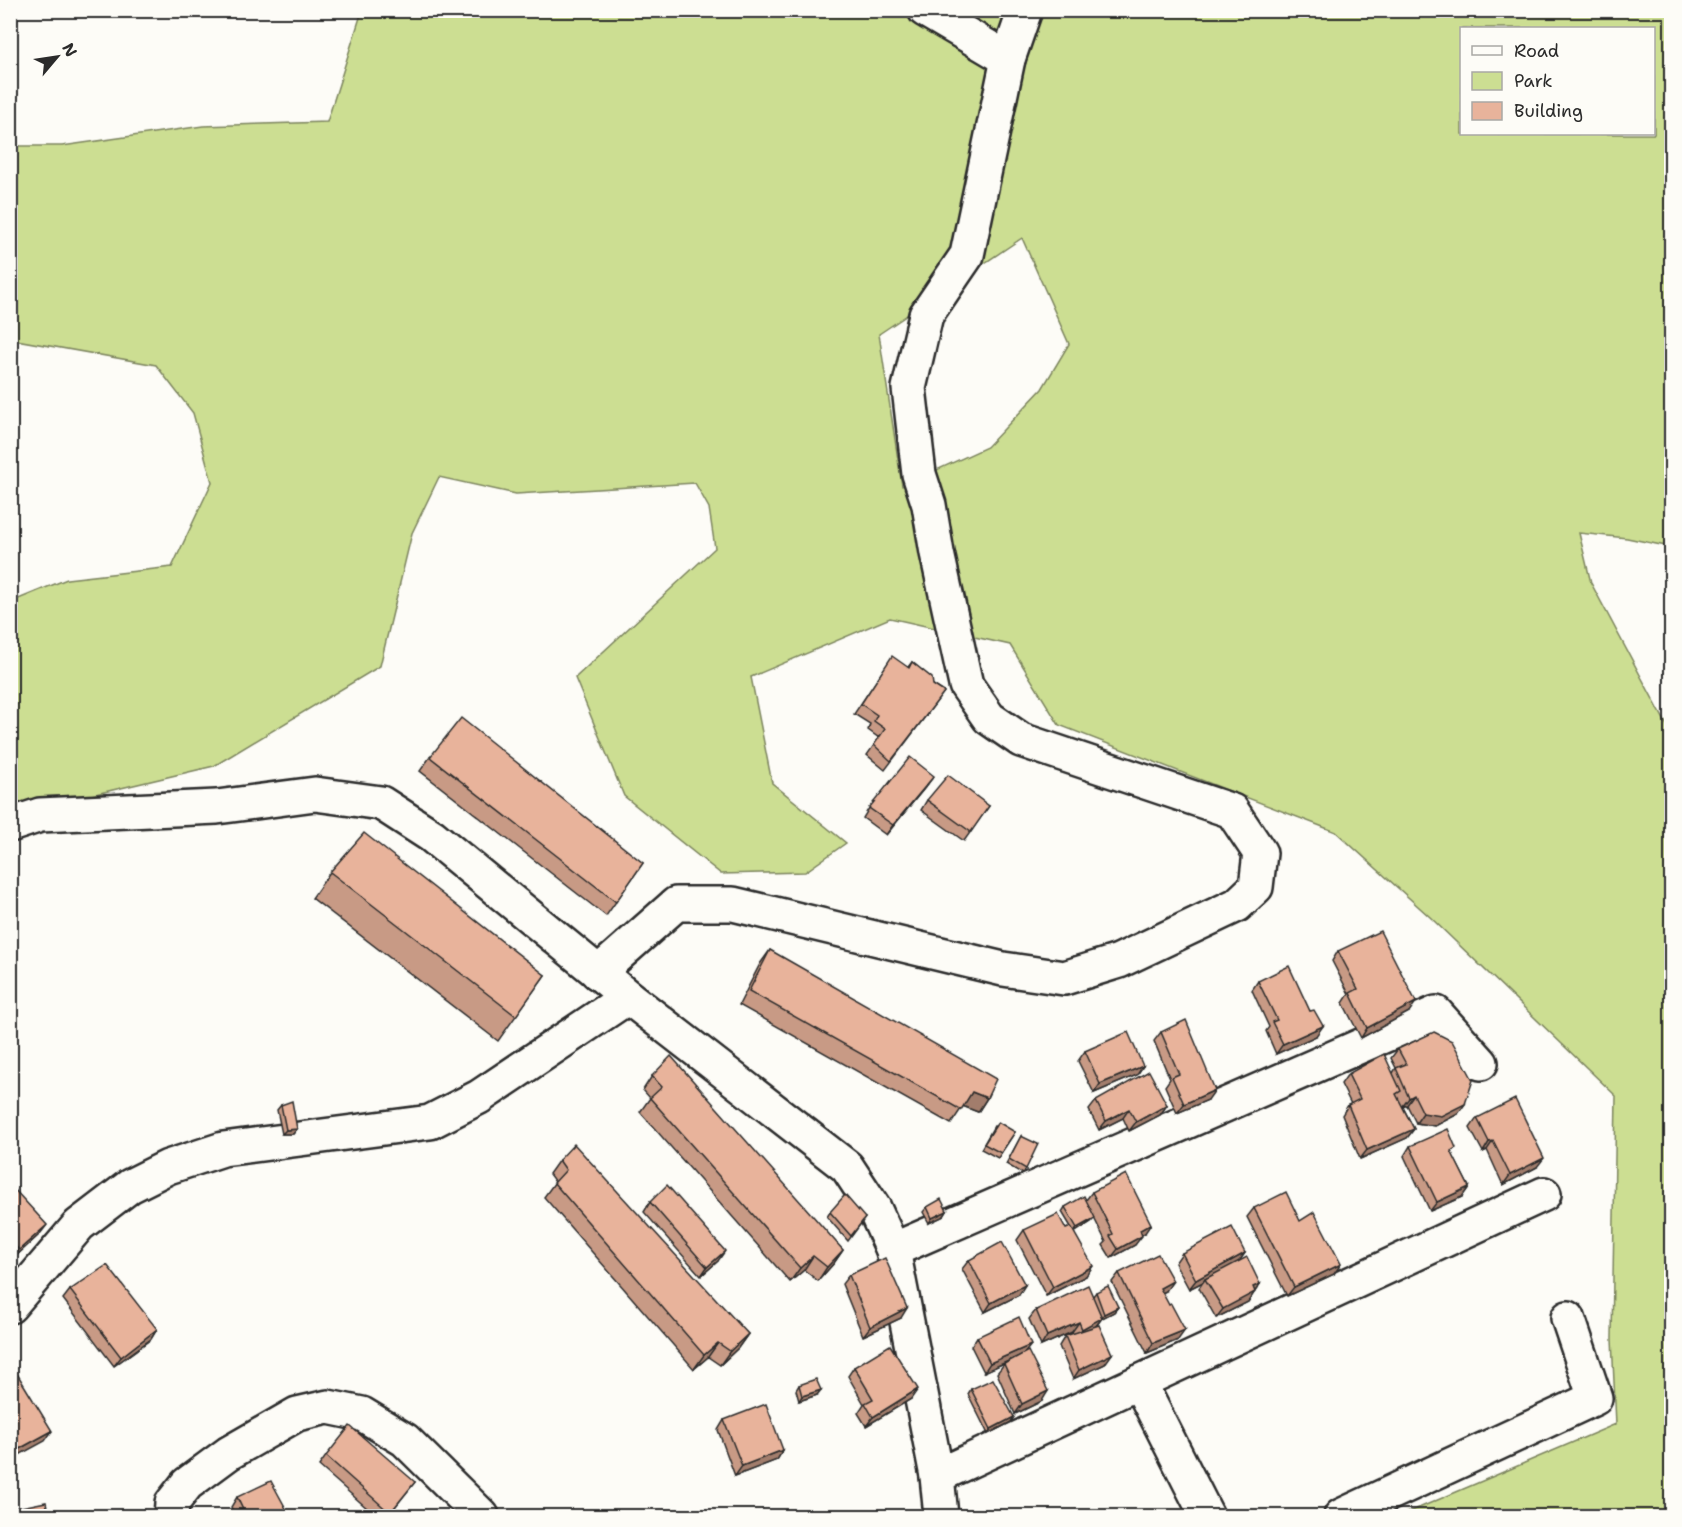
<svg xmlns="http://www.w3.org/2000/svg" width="1682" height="1527" font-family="'Shantell Sans',sans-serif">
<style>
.green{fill:#ccde92;stroke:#7c845e;stroke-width:1.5;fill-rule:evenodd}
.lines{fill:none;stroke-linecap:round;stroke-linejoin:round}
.minor-casing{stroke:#2b2b2b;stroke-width:38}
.minor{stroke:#fdfcf7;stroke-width:33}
.wall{fill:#c89a85;stroke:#2b2b2b;stroke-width:1.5}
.shaded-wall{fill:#a27d6c;stroke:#2b2b2b;stroke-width:1.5}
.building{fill:#e8b39b;stroke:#2b2b2b;stroke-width:1.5}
</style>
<rect width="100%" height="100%" fill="#fdfcf7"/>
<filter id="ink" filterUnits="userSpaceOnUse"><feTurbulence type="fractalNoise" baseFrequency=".0167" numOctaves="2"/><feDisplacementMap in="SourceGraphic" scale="12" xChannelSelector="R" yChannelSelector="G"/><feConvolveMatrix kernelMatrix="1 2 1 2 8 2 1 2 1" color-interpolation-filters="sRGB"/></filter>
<g filter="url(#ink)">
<path class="green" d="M486,10L490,13L502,10L1671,11V547L1627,538L1579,533L1591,583L1671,733V1516H1400L1616,1424L1612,1339L1616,1096L1430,917L1336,832L1059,725L1010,645L890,618L751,677L772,783L846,843L805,872L721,874L624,796L575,678L715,548L709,508L695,483L516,494L439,477L412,533L380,666L214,766L11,814V602L67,579L172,567L212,482L193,413L156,365L11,339L10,146H62L203,126L327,122L362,11ZM1462,28H1654V134H1462ZM1022,238L1069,344L1042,389L987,447L902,486L879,334Z"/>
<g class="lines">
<g class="minor-casing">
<g id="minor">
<path d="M925,10L1008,59"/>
<path d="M10,825L40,815L217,807L315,794L381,803L432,836L628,997L847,1167L874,1208L893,1250L937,1476L941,1516"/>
<path d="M598,973L676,904H733L1003,969L1064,978L1119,961L1237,905L1256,887L1260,853L1232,811L1021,740L989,718L966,685L937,553L929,505L919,474L909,388L926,315L967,255L1008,59L1025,10"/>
<path d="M893,1250L1436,1013L1481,1063"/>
<path d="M10,1306L79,1225L130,1186L168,1167L223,1149L430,1122L479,1097L628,997"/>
<path d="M1139,1382L1207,1516"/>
<path d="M937,1476L1544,1194"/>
<path d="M171,1516L172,1503L187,1484L229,1453L297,1414L328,1407L362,1414L405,1440L482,1516"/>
<path d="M1341,1516L1595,1398L1568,1318"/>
</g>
</g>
<use href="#minor" class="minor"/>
</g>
<g class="wall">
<path d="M912,662L933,685L944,692L885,770L867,755L879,738L868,730L870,724L854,714L886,666L908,667Z"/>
<path d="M430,757L643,863L606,916L420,771Z"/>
<path d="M927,785L886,835L863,818L869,808Z"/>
<path d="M927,800L989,806L964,841L921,810Z"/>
<path d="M330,872L545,975L498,1041L312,898Z"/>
<path d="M770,950L987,1098L978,1112L963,1106L951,1124L739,1005L760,964Z"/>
<path d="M1338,951L1409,1012L1361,1038L1343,1003L1349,994L1332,961Z"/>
<path d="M1258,981L1316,1036L1276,1054L1266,1031L1269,1027L1252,990Z"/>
<path d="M1161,1032L1208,1100L1177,1113L1165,1086L1170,1079L1154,1041Z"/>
<path d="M1398,1049L1458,1114L1435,1126L1416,1123L1407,1105L1403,1107L1414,1129L1407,1138L1360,1159L1342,1115L1348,1105L1351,1104L1341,1084L1348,1074L1393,1073L1396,1068L1391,1058Z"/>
<path d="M1085,1051L1143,1066L1137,1075L1094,1093L1078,1061Z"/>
<path d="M652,1076L843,1250L834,1263L818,1281L804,1270L790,1282L640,1112L650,1098L643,1090Z"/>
<path d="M1096,1101L1167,1105L1160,1115L1129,1131L1123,1118L1099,1130L1089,1110Z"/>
<path d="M281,1105L297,1129L293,1134H282L277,1110Z"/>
<path d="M1477,1118L1537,1167L1503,1185L1487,1150L1483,1152L1470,1128Z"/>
<path d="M994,1126L1015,1132L998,1158L981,1149Z"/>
<path d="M1021,1136L1026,1169L1023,1174L1006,1164Z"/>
<path d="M1410,1146L1452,1154L1469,1187L1462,1197L1430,1211L1404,1156Z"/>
<path d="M559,1160L748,1334L738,1348L720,1365L708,1357L694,1369L544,1197L555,1182L549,1174Z"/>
<path d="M10,1191L40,1234L16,1256L10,1264Z"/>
<path d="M1092,1192L1145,1233L1141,1235L1135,1245L1111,1258L1103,1245L1106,1242L1094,1218L1091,1222L1074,1232L1086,1276L1046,1296L1017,1240L1024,1230L1066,1229L1071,1227L1062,1212L1065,1207L1086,1200Z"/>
<path d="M650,1202L718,1261L701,1276L644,1212Z"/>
<path d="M927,1207L947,1211L944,1216L929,1223L923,1212Z"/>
<path d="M1254,1208L1334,1274L1287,1296L1247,1217Z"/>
<path d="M830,1212L865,1218L848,1241L827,1217Z"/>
<path d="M1182,1253H1245L1239,1261L1260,1284L1248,1302L1216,1318L1199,1288L1203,1282L1189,1289L1175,1263Z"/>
<path d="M969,1260L1019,1295L985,1312L962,1269Z"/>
<path d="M1119,1273L1166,1291L1162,1293L1178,1340L1147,1353L1112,1282Z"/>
<path d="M849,1275L901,1318L863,1336L842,1284Z"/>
<path d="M70,1290L157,1329L151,1339L114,1366L63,1299Z"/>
<path d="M1096,1292L1118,1307L1114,1312L1102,1318L1097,1325L1105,1364L1073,1379L1059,1346L1065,1336L1073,1334L1072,1332L1041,1346L1029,1319L1036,1310L1093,1296Z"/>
<path d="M977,1337L1026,1352L1042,1401L1015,1414L997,1373L1004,1364L1009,1361L984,1372L971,1346Z"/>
<path d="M854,1367L911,1399L866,1426L858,1413L864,1404L848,1376Z"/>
<path d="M799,1385L817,1395L799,1401L796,1390Z"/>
<path d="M971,1389L1011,1422L988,1434L968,1394Z"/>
<path d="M724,1420L783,1450L777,1460L735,1476L718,1430Z"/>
<path d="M326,1456L415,1482L388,1516H376L319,1466Z"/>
<path d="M237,1497L290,1516H235L231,1507Z"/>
<path d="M16,1508L49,1516H13L12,1513Z"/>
</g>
<g class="shaded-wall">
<path d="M934,776L927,785L886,835L893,825Z"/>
<path d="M1416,1002L1409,1012L1361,1038L1367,1028Z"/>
<path d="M1323,1026L1316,1036L1276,1054L1283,1044Z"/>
<path d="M1143,1066L1137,1075L1094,1093L1100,1084Z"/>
<path d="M1215,1090L1208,1100L1177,1113L1184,1104Z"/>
<path d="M972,1092L987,1098L978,1112L962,1106Z"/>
<path d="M1414,1095L1407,1105L1402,1107L1409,1098Z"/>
<path d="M1465,1104L1458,1114L1435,1126L1416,1123L1423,1113Z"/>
<path d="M1167,1105L1160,1115L1129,1131L1136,1122Z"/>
<path d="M1129,1109L1123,1118L1099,1130L1106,1121Z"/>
<path d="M297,1129L293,1134H282L286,1130Z"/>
<path d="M1414,1129L1407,1138L1360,1159L1367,1150Z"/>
<path d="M1493,1141L1487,1150L1483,1152L1489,1142Z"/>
<path d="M1544,1158L1537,1167L1503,1185L1510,1175Z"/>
<path d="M1469,1187L1462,1197L1430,1211L1437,1202Z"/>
<path d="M947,1211L944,1216L929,1223L932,1218Z"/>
<path d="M1095,1218L1091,1222L1074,1233L1077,1228Z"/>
<path d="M1151,1224L1145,1233L1134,1239L1140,1230Z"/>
<path d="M47,1225L40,1234L16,1256L10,1264V1260L15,1256L19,1250Z"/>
<path d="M1142,1236L1135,1245L1111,1258L1118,1249Z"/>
<path d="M843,1250L834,1263L818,1281L827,1267Z"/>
<path d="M725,1251L718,1261L701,1276L707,1267Z"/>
<path d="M1245,1253L1238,1263L1205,1279L1203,1282L1189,1289L1196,1280Z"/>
<path d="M813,1256L804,1270L790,1282L800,1268Z"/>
<path d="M1341,1264L1334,1274L1287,1296L1294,1287Z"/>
<path d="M1093,1266L1086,1276L1046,1296L1053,1287Z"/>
<path d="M1173,1281L1166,1291L1153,1297L1160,1288Z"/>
<path d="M1260,1284L1248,1302L1216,1318L1223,1309L1253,1287Z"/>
<path d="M1025,1285L1019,1295L985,1312L991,1303Z"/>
<path d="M1118,1307L1114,1312L1102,1318L1095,1327L1075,1338L1082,1329L1101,1318L1104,1314Z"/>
<path d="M907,1308L901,1318L863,1336L870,1327Z"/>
<path d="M1079,1322L1072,1332L1041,1346L1047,1336Z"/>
<path d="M157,1329L151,1339L114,1366L121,1357Z"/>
<path d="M1185,1330L1178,1340L1147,1353L1153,1343Z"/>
<path d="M748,1334L738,1348L720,1365L730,1351Z"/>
<path d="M718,1343L708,1357L694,1369L704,1355Z"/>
<path d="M1031,1345L1024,1354L984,1372L990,1363Z"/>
<path d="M1112,1354L1105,1364L1073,1379L1079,1370Z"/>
<path d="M918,1389L911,1399L866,1426L873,1417Z"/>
<path d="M821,1390L817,1395L799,1401L802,1396Z"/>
<path d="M1048,1391L1042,1401L1015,1414L1022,1404Z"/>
<path d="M1014,1417L1011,1422L988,1434L991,1429Z"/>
<path d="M52,1431L45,1441L10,1460V1454Z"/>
<path d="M783,1450L777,1460L735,1476L742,1466Z"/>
</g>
<g class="building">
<path d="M892,656L909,668L912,662L932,678L933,685L944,692L891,761L874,745L885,729L874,721L877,715L861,704Z"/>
<path d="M461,718L643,863L616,902L430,757Z"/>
<path d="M910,757L934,776L893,825L869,808Z"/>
<path d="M948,775L989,806L971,832L927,800Z"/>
<path d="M364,833L545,975L516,1016L330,872Z"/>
<path d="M1380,931L1416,1002L1367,1028L1350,993L1358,989L1338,951Z"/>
<path d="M770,950L996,1079L987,1098L972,1092L961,1110L749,991Z"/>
<path d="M1289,966L1310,1011L1314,1010L1323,1026L1283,1044L1272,1022L1277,1020L1258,981Z"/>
<path d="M1186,1020L1215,1090L1184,1104L1172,1077L1179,1074L1161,1032Z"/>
<path d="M1128,1032L1143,1066L1100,1084L1085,1051Z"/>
<path d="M1434,1032L1452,1041L1473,1080L1465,1104L1441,1116L1423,1113L1414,1095L1409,1098L1396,1068L1406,1064L1398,1049Z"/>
<path d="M1384,1054L1401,1091L1396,1094L1414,1129L1367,1150L1348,1105L1360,1099L1348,1074Z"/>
<path d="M671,1056L843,1250L827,1267L813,1256L800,1268L650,1098L662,1087L652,1076Z"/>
<path d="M1149,1071L1167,1105L1136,1122L1129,1109L1106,1121L1096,1101Z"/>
<path d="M1515,1099L1544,1158L1510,1175L1493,1141L1489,1142L1477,1118Z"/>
<path d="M292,1101L297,1129L286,1130L281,1105Z"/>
<path d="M998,1122L1015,1132L1001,1153L984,1144Z"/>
<path d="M1448,1129L1456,1148L1451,1151L1469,1187L1437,1202L1410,1146Z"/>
<path d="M1021,1136L1038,1144L1026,1169L1009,1159Z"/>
<path d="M574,1144L748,1334L730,1351L718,1343L704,1355L554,1183L566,1170L559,1160Z"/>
<path d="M1126,1174L1151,1224L1140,1230L1142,1236L1118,1249L1110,1236L1113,1234L1092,1192Z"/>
<path d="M667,1185L725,1251L707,1267L650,1202Z"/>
<path d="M13,1188L47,1225L19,1250L10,1240V1191Z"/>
<path d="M1286,1192L1300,1221L1314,1212L1341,1264L1294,1287L1254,1208Z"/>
<path d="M845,1195L865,1218L851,1236L830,1212Z"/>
<path d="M1084,1196L1095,1218L1077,1228L1065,1207Z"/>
<path d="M941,1199L947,1211L932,1218L927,1207Z"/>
<path d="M1058,1214L1066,1229L1071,1227L1093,1266L1053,1287L1024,1230Z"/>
<path d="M1232,1227L1245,1253L1196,1280L1182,1253Z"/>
<path d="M1002,1242L1025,1285L991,1303L969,1260Z"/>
<path d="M10,1244L19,1253L10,1260Z"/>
<path d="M1158,1254L1173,1281L1160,1288L1169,1305L1171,1304L1185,1330L1153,1343L1119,1273Z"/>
<path d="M1247,1257L1260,1284L1253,1287L1255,1292L1223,1309L1205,1279Z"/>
<path d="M885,1258L907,1308L870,1327L849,1275Z"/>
<path d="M107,1265L157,1329L121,1357L70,1290Z"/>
<path d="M1088,1285L1102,1318L1082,1329L1079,1322L1047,1336L1036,1310Z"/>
<path d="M1108,1286L1118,1307L1104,1314L1096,1292Z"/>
<path d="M1019,1317L1031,1345L990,1363L977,1337Z"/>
<path d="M1099,1325L1112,1354L1079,1370L1065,1336Z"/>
<path d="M890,1345L918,1389L873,1417L865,1403L873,1399L854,1367Z"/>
<path d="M1028,1351L1048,1391L1022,1404L1004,1364Z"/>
<path d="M16,1372L52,1431L10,1454V1376Z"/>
<path d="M816,1379L821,1390L802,1396L799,1385Z"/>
<path d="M993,1379L1014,1417L991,1429L971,1389Z"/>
<path d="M766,1404L783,1450L742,1466L724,1420Z"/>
<path d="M350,1426L415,1482L390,1513L326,1456Z"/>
<path d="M271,1481L290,1516H246L237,1497Z"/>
<path d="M46,1502L49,1516H18L16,1508Z"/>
</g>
</g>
<rect width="1682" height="1527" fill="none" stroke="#fdfcf7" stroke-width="36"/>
<rect x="18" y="18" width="1646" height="1491" fill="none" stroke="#2b2b2b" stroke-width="2" filter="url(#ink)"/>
<rect x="1460" y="27" width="195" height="108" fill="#fdfcf7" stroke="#a9a8a5" stroke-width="1.5"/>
<rect x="1472" y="46" width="30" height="9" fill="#fdfcf7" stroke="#a9a8a5" stroke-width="1.5"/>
<text x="1514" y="57" font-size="18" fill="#2b2b2b">Road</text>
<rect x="1472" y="72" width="30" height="18" fill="#ccde92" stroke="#a9a8a5" stroke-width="1.5"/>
<text x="1514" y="87" font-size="18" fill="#2b2b2b">Park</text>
<rect x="1472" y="102" width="30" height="18" fill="#e8b39b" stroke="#a9a8a5" stroke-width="1.5"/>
<text x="1514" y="117" font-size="18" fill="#2b2b2b">Building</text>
<g transform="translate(57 57) rotate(61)" stroke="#fdfcf7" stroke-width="4.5" paint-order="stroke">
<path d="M0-4.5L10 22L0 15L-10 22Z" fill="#2b2b2b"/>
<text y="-9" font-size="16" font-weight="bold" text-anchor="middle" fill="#2b2b2b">N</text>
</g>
</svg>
